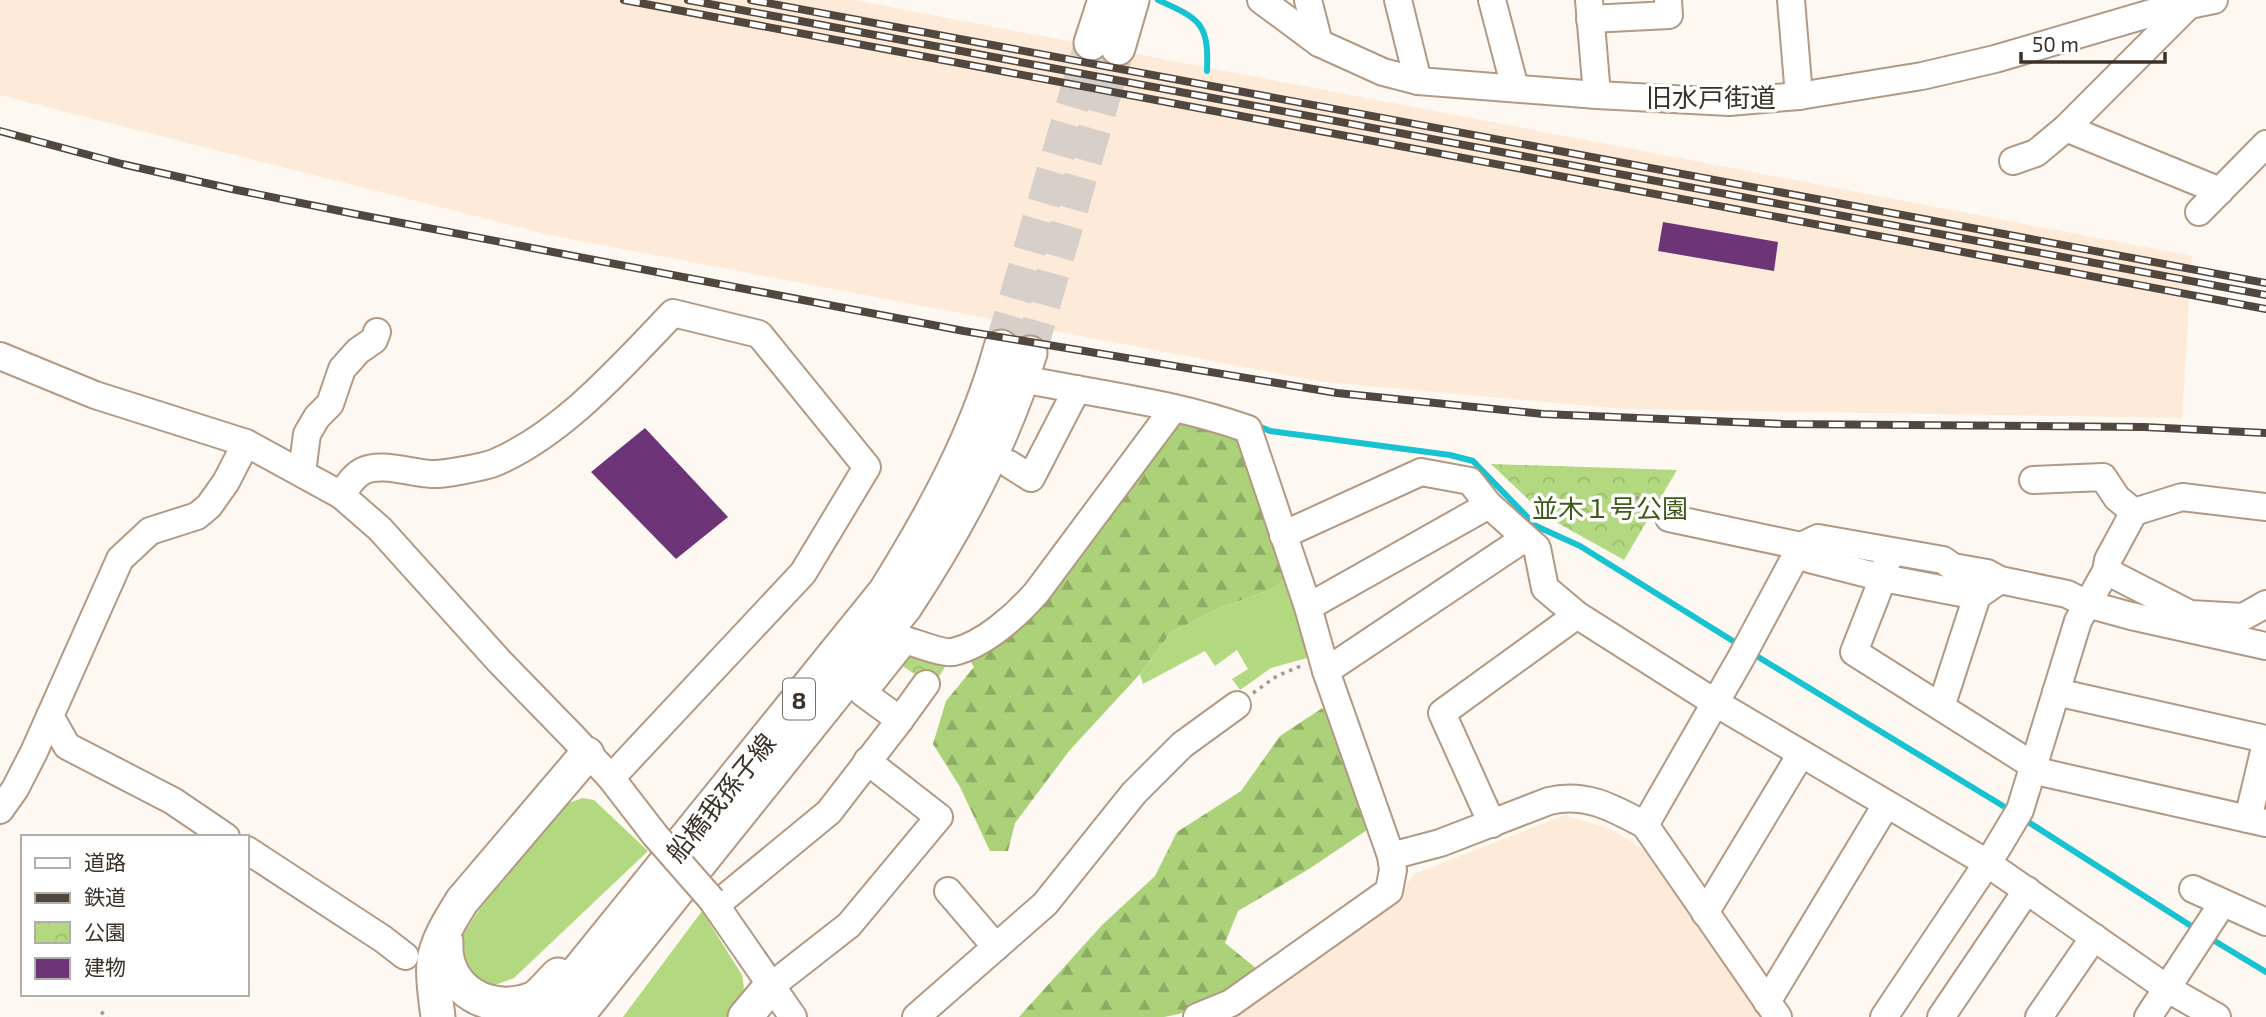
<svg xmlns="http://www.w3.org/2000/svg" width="2266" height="1017" font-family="'Exo 2','Noto Sans JP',sans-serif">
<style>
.built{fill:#feead8}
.grass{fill:#b2d980}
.forest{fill:url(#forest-firs)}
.park{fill:url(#park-crowns)}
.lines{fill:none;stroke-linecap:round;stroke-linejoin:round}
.stream{stroke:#17c2d1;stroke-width:6}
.building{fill:#6e3478}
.major-tunnel{stroke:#d7d0ca;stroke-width:33;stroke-dasharray:33 17;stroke-linecap:butt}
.minor-casing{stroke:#b39982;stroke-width:30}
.major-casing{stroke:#b39982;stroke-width:37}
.path{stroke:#a39a93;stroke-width:3.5;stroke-dasharray:3.5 5;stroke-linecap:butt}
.minor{stroke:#fff;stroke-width:26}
.major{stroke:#fff;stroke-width:33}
.rail-casing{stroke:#51473e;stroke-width:8}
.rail{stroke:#fff;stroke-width:5;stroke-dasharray:16;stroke-linecap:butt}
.minor-bridge-casing{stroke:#b39982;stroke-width:30;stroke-linecap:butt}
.minor-bridge{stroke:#fff;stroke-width:26}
.labels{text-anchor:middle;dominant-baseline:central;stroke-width:7;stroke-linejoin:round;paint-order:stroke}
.shield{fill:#fff;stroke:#766f68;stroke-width:2}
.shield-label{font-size:24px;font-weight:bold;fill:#3c3128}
.street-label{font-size:26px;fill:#3c3128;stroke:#fff}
.park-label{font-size:26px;fill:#3f5719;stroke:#fff}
</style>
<defs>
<pattern id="forest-firs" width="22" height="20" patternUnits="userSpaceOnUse" patternTransform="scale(1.75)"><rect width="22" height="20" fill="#abd279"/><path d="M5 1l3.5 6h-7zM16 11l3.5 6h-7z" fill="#8cab63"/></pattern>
<pattern id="park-crowns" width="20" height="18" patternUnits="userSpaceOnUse" patternTransform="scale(1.75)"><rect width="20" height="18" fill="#b2d980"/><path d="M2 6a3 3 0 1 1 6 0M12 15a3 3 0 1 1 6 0" fill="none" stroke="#9abb6f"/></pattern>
</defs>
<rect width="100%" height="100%" fill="#fef8f3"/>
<g class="built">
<path d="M0,0H854L2192,256L2182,418L1624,409L1323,382L554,236L0,95Z"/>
<path d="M1565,815L1613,830L1644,850L1765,1017H1229L1398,897L1414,874Z"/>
</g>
<g class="grass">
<path d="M1291,575L1314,656L1271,668L1240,690L1232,679L1248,669L1237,650L1215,666L1205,651L1143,684L1140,674L1171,632L1225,606L1270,590Z"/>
<path d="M583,798L594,800L648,851L514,978L495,985L484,982L466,969L459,953L463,935L481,907L568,803Z"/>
<path d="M702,911L742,975C747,997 741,1001 727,1017H623Z"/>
</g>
<g class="forest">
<path d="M1175,418L1245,439L1291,575L1270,590L1225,606L1171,632L1140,674L1069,751L1015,823L1008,851H990L960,787L933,744L946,701L974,667L965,653Z"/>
<path d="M1327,705L1370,828L1309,869L1238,911L1225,943L1257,969L1224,996L1179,1014L1164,1017H1019L1102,925L1155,876L1177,832L1241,791L1280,736Z"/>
</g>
<g class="park">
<path d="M1491,464L1677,470L1624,560L1547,517Z"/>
<path d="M905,646L950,659L933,686L893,660Z"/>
</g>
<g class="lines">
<g class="stream">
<path d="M1158,0C1200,19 1209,23 1207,71"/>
<path d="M1256,425L1270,431L1450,455L1473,461L1536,526L1580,546L1741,646"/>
<path d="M1750,652L2013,812"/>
<path d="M2022,818L2199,931"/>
<path d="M2208,937L2266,972"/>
</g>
</g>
<g class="building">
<path d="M1663,222L1778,242L1774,271L1658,251Z"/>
<path d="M645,428L728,517L676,559L591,472Z"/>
</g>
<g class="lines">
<g class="major-tunnel">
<path d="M1001,347L1091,43"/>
<path d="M1030,353L1118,48"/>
</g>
<g class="minor-casing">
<g id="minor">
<path d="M1261,0L1319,43L1383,72L1418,81L1597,95L1729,102L1799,96L1922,76L1995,59L2155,12L2214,0"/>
<path d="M1308,0L1319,43"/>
<path d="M1398,0L1418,81"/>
<path d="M1492,0L1515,88"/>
<path d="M1589,0L1597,95"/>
<path d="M1791,0L1799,96"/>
<path d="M2188,6L2066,128L2220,191"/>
<path d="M1590,19L1669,15L1668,0"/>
<path d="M2013,161L2036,153L2066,128"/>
<path d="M2199,212L2266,144"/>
<path d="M0,356L95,395L246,443L341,495L380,529L499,661L572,736L611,778L655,835"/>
<path d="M1022,379C1097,394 1175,403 1248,429L1308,607L1326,671L1391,856L1393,870L1389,891L1231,1003L1197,1017"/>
<path d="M1009,464L1031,478L1077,389"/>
<path d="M302,472L307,434L317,417L330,404L342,369L358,351L374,340L377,332"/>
<path d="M2033,480L2103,477L2117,498L2134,512"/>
<path d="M341,495C347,487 353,476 363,471C381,462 411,473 431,474C443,475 483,467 494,463C563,434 622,366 673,313L759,334L867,467L803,573L611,778"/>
<path d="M1669,518L1801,546L1809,559L1883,578L1977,596L2000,580"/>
<path d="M1283,535L1421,472L1470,481L1489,505L1537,548L1545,588L1577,615L1714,702L1987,863L2168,989L2217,1017"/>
<path d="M1889,552L1883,578L1854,652L2045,773L2266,823"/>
<path d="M2106,571L2190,614L2243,617L2266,604"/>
<path d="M1308,607L1489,505"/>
<path d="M1326,671L1525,538"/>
<path d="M2056,692L2266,739"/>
<path d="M1941,707L1977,596"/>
<path d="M50,716L67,746L173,801L226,837"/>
<path d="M900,720L926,684"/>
<path d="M0,810L15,789L34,752L120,559L150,531L197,516L209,506L226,482L246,443"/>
<path d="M2248,819L2266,743"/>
<path d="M1492,824L1442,713L1577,615"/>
<path d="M1645,825L1741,658L1801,546L1818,538L1943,560L1953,567L1987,573L2000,580L2067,594L2087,604L2131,616L2266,646"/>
<path d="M247,850L383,939L405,956"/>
<path d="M1391,856L1440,843L1549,801C1586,792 1613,808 1645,825L1778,1017"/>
<path d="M2193,889L2266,922"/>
<path d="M948,891L996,947"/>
<path d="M712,900L793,1017"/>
<path d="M716,905L829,812L900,720L863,693L905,640C916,643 943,654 953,652C984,645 1017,615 1037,592L1174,408"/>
<path d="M1705,913L1801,754"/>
<path d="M771,986L849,925L939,817L867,761"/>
<path d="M1767,1002L1886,805"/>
<path d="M916,1017L1045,904L1134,793L1182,745L1237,705"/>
<path d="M1884,1017L1996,850L2020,810L2078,621L2106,571L2108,560L2134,512L2182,497L2266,507"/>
<path d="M1941,1017L2027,890"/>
<path d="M2039,1017L2094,937"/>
<path d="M2148,1017L2222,904"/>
</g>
</g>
<g class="major-casing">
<g id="major">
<path d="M1091,43L1105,0"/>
<path d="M1118,48L1132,0"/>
<path d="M446,942C443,990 491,1017 535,998C543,992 551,982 558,975"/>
<path d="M438,1017C436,999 432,979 434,961C437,940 451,919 462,901L587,754"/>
<path d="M541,1017L885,592C933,515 977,435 1001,347"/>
<path d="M576,1017L905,607C957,528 1003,444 1030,353"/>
<path d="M745,1017L771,986"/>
</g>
</g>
<g class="path">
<path d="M1636,497L1652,508"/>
<path d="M1253,693L1277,676L1301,666"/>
<path d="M101,1012L108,1017"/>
</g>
<use href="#minor" class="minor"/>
<use href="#major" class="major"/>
<g class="rail-casing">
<g id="rail">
<path d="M624,0L2266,309"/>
<path d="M688,0L2266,295"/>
<path d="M751,0L2266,283"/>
<path d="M0,131L122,164L232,189L355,214L964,331L1337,393L1543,414L1662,419L1783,424L2144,427L2266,433"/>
</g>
</g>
<use href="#rail" class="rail"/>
<g class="minor-bridge-casing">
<path id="minor-bridge" d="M655,835L712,900"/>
</g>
<use href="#minor-bridge" class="minor-bridge"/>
</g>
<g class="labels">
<rect class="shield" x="783" y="678.5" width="32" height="41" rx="5"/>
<g class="shield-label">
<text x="799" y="699">8</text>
</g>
<g class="street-label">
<text x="1711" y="96">旧水戸街道</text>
<text transform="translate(720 797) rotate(-51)">船橋我孫子線</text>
</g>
<g class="park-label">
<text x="1610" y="507">並木１号公園</text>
</g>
</g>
<rect x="21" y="835" width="228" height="161" fill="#ffffff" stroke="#b1ada9" stroke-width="2"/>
<rect x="35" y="858" width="35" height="10" fill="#ffffff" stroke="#b1ada9" stroke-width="2"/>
<text x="84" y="870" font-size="21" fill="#3c3128">道路</text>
<rect x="35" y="893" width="35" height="10" fill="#51473e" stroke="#b1ada9" stroke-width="2"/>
<text x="84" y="905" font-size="21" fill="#3c3128">鉄道</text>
<rect x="35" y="922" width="35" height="21" fill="url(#park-crowns)" stroke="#b1ada9" stroke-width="2"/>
<text x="84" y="940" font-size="21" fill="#3c3128">公園</text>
<rect x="35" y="958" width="35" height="21" fill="#6e3478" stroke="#b1ada9" stroke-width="2"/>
<text x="84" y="975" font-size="21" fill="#3c3128">建物</text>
<path d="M2021 52v10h144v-10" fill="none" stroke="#3c3128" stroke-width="3.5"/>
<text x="2032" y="52" font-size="21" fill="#3c3128" stroke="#ffffff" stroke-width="5" paint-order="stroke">50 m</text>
</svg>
